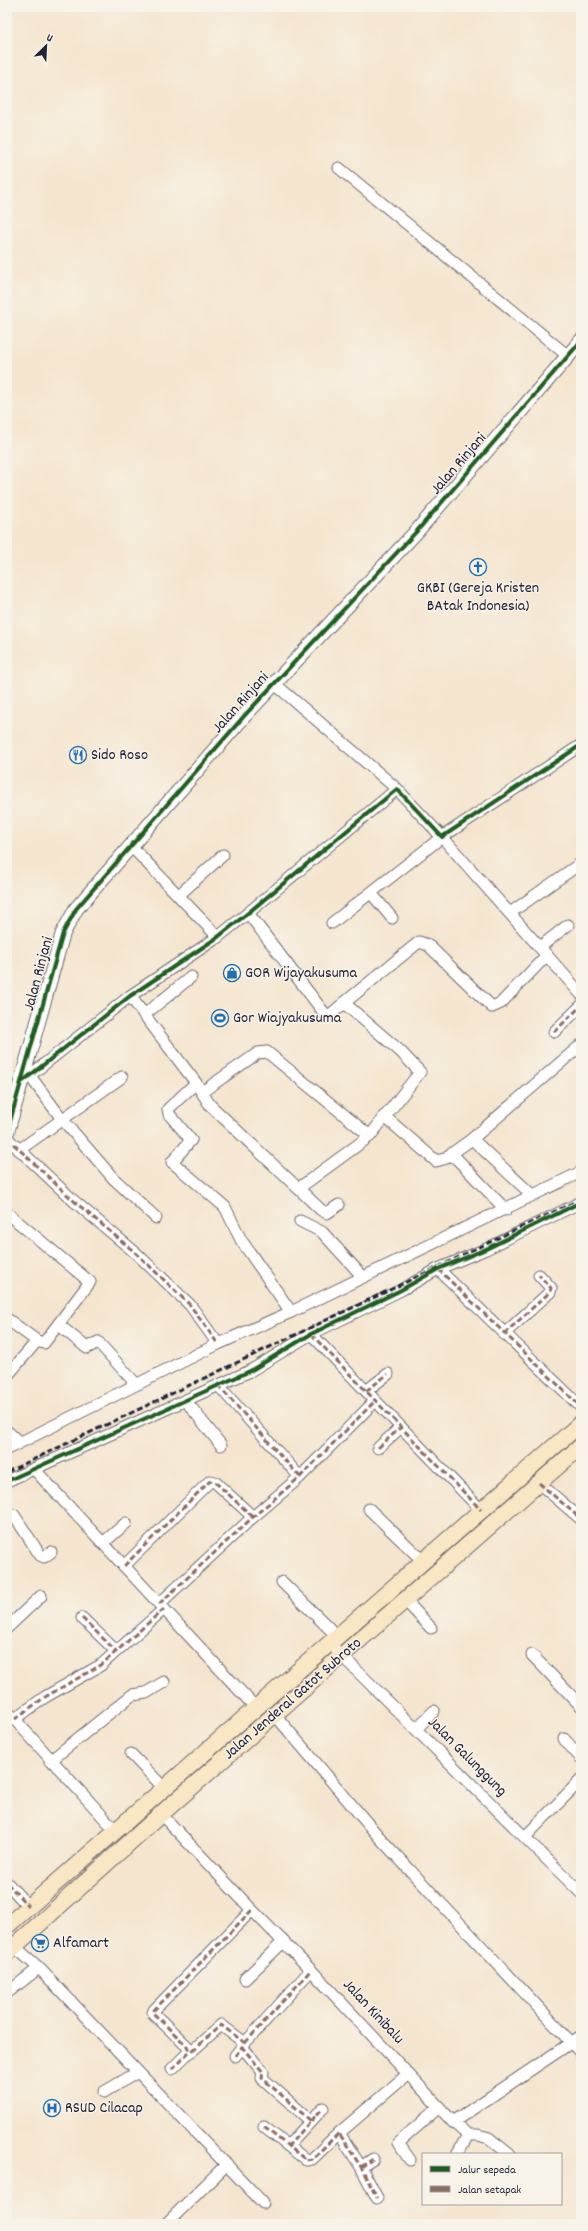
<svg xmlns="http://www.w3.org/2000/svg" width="588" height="2231" font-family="Dekko,sans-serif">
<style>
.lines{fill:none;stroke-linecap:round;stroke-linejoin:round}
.minor-casing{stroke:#6c666e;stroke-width:13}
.tertiary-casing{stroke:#6c666e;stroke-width:16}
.secondary-casing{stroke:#6c666e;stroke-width:18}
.minor{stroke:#fff;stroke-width:11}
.tertiary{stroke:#fff;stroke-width:14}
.secondary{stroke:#f9e7c3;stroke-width:16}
.rail{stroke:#22223b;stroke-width:3;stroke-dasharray:6 3;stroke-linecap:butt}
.quiet{stroke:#8d6e63;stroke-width:3;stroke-dasharray:6 3;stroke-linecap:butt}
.cycleway-casing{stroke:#f7f3e8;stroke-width:6}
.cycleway{stroke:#1b5e20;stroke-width:4}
.labels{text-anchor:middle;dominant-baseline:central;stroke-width:3;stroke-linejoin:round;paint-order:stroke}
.street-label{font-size:16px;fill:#22223b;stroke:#f7f3e8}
.poi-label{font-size:16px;fill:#22223b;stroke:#f7f3e8;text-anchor:start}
</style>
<rect width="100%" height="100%" fill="#f7f3e8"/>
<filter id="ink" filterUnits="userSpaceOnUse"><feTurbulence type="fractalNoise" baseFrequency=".025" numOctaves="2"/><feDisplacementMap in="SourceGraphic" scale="8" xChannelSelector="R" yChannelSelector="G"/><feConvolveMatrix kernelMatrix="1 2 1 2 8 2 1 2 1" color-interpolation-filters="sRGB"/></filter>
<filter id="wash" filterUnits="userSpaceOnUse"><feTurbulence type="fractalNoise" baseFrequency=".012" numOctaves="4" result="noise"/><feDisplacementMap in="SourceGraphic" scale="16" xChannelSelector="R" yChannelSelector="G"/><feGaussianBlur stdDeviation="0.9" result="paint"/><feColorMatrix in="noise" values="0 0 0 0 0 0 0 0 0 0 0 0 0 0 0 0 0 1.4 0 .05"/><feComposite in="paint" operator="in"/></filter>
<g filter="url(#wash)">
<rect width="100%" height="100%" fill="#f5e5ce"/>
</g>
<g filter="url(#ink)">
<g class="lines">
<g class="minor-casing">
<g id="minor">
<path d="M339,168L568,356"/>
<path d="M275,684L397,789"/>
<path d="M131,846L218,937"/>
<path d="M371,893L392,918"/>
<path d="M179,895L223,855"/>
<path d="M248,913L325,1014L330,1015L344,1003L400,1051L420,1072L370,1136L299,1188"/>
<path d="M510,913L581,863"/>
<path d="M332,923L442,837L581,994"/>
<path d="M540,947L568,925"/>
<path d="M130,996L196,1083L210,1105L321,1210L327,1213L339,1205"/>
<path d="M344,1003L419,942L428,945L492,1007L501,1003L547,955"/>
<path d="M144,1015L191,977"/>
<path d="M554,1032L581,1006"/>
<path d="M30,1076L62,1119L113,1178L156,1218"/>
<path d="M23,1081L130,996L218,937L248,913L397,789L442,837L581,745"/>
<path d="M196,1083L168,1109L169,1114L191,1140L172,1162L225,1207L241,1240L291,1312"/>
<path d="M202,1092L258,1053L267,1052L370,1136"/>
<path d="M384,1116L436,1161L444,1159L472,1139L532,1195"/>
<path d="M7,1138L75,1202L137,1254L190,1305L218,1344"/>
<path d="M472,1139L581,1045"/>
<path d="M19,1150L122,1077"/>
<path d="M449,1155L456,1158L506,1210"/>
<path d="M7,1213L90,1282L44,1343L37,1341L7,1319"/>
<path d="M300,1221L322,1232L363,1277"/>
<path d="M438,1269L581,1407"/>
<path d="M59,1325L87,1348L98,1342L136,1384"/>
<path d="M311,1334L481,1510"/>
<path d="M504,1334L550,1292L551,1288L539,1275"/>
<path d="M7,1376L37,1341"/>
<path d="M218,1385L300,1477"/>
<path d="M366,1391L388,1374"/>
<path d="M186,1401L221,1445"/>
<path d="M7,1431L19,1442"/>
<path d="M378,1448L400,1428"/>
<path d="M7,1449L218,1344L291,1312L581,1172"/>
<path d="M34,1469L256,1708"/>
<path d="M7,1481L250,1371L311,1334L401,1290L438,1269L486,1249L581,1202"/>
<path d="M539,1483L581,1519"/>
<path d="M369,1509L423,1561"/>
<path d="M7,1516L14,1515L40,1555L44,1557L51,1552"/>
<path d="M103,1543L126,1523"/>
<path d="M124,1566L210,1481L215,1482L253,1517"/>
<path d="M282,1582L337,1636"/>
<path d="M406,1601L431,1628"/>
<path d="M159,1604L253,1517L300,1477L375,1401"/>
<path d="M82,1618L116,1651"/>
<path d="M7,1628L41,1596"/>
<path d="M337,1651L581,1893"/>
<path d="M532,1655L581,1706"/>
<path d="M7,1711L116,1831"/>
<path d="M276,1716L379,1837L581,2053"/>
<path d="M15,1719L45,1697L101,1665L164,1609"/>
<path d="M416,1729L434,1711"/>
<path d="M564,1739L581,1758"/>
<path d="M131,1754L165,1789"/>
<path d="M50,1761L132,1695L146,1693L164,1682"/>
<path d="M161,1814L252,1910L311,1970L453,2122L581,2036"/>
<path d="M525,1837L581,1780"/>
<path d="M7,1883L28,1906"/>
<path d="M252,1910L154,2010L153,2013L192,2051L221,2025L245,2043L242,2047L263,2072L262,2078L311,2121L288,2146"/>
<path d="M7,1940L39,1968L263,2203"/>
<path d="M245,1979L284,1941"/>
<path d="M7,1993L39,1968"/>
<path d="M245,2043L311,1970"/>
<path d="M235,2056L242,2047"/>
<path d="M172,2069L191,2050"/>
<path d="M104,2092L138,2072"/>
<path d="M311,2121L323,2108"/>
<path d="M453,2122L468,2135H478L489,2138L509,2154"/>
<path d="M264,2127L306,2160L312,2159L339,2133L361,2167L377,2198"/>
<path d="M339,2133L408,2074"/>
<path d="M457,2154L468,2135"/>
<path d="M410,2160L398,2143L439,2107"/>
<path d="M361,2167L373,2159"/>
<path d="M166,2224L227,2164"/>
</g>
</g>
<g class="tertiary-casing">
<path id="tertiary" d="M7,1132L63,933L76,909L245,715L417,531L581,341"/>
</g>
<g class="secondary-casing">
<g id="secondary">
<path d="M7,1926L581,1423"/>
<path d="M7,1953L161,1814L581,1446"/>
</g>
</g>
<use href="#minor" class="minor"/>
<use href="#tertiary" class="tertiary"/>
<use href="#secondary" class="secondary"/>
<path class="rail" d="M7,1472L581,1199"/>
<g class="quiet">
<path d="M554,1032L581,1006"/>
<path d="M7,1138L75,1202L137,1254L190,1305L218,1344"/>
<path d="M438,1269L581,1407"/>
<path d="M311,1334L481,1510"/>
<path d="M504,1334L550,1292L551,1288L539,1275"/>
<path d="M218,1385L300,1477"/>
<path d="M366,1391L388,1374"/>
<path d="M378,1448L400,1428"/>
<path d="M539,1483L581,1519"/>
<path d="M124,1566L210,1481L215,1482L253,1517"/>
<path d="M159,1604L253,1517L300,1477L375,1401"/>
<path d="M82,1618L116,1651"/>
<path d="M15,1719L45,1697L101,1665L164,1609"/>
<path d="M7,1883L28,1906"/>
<path d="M252,1910L154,2010L153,2013L192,2051L221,2025L245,2043L242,2047L263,2072L262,2078L311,2121L288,2146"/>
<path d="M245,2043L311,1970"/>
<path d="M235,2056L242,2047"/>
<path d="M172,2069L191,2050"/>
<path d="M311,2121L323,2108"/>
<path d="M264,2127L306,2160L312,2159L339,2133L361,2167L377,2198"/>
<path d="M361,2167L373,2159"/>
</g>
<g class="cycleway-casing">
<g id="cycleway">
<path d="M23,1081L130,996L218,937L248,913L397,789L442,837L581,745"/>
<path d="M7,1132L63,933L76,909L245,715L417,531L581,341"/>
<path d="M7,1481L250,1371L311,1334L401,1290L438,1269L486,1249L581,1202"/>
</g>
</g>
<use href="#cycleway" class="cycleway"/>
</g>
</g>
<defs>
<g id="church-ring" transform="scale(0.9)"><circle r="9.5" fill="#f7f3e8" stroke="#1f6fb2" stroke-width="1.5"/><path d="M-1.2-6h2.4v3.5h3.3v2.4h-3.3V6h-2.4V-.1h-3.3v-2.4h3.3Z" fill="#1f6fb2"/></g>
<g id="restaurant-ring" transform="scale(0.9)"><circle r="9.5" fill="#f7f3e8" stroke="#1f6fb2" stroke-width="1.5"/><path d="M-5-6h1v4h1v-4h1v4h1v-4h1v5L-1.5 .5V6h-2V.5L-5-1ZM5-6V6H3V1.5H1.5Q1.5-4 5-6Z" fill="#1f6fb2"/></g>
<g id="shop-ring" transform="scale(0.9)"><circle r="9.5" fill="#f7f3e8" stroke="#1f6fb2" stroke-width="1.5"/><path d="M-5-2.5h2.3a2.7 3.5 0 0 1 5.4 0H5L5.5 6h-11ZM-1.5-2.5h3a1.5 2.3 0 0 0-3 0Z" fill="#1f6fb2"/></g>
<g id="stadium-ring" transform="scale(0.9)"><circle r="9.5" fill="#f7f3e8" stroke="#1f6fb2" stroke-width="1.5"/><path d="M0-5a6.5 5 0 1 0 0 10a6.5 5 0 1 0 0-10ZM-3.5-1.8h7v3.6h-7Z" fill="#1f6fb2"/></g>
<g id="supermarket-ring" transform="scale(0.9)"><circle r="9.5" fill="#f7f3e8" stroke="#1f6fb2" stroke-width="1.5"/><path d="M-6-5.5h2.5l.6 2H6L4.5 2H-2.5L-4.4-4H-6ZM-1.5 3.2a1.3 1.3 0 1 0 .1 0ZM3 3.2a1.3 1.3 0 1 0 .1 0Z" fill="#1f6fb2"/></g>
<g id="hospital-ring" transform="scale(0.9)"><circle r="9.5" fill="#f7f3e8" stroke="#1f6fb2" stroke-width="1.5"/><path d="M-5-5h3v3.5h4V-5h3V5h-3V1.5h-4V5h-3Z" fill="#1f6fb2"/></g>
</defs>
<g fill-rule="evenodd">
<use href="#church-ring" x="478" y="567"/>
<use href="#restaurant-ring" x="78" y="755"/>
<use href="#shop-ring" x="232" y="973"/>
<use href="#stadium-ring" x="220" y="1018"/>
<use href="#supermarket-ring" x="40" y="1943"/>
<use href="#hospital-ring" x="52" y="2108"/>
</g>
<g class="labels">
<g class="street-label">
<text transform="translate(459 464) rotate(-49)">Jalan Rinjani</text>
<text transform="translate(241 703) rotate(-48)">Jalan Rinjani</text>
<text transform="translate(39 974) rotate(-75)">Jalan Rinjani</text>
<text transform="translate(293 1699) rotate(-41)">Jalan Jenderal Gatot Subroto</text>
<text transform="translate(467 1757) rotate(45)">Jalan Galunggung</text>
<text transform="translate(373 2012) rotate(47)">Jalan Kinibalu</text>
</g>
<g class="poi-label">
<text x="478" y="588" text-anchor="middle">GKBI (Gereja Kristen<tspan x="478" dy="18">BAtak Indonesia)</tspan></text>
<text x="91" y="755">Sido Roso</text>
<text x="245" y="973">GOR Wijayakusuma</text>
<text x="233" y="1018">Gor Wiajyakusuma</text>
<text x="53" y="1943">Alfamart</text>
<text x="65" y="2108">RSUD Cilacap</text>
</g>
</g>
<rect width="588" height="2231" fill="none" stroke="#f7f3e8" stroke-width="24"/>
<rect x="422" y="2153" width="140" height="52" fill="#f7f3e8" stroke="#a29fa3"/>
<rect x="430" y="2166" width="20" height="6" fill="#1b5e20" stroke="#a29fa3"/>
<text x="458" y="2173" font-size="12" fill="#22223b">Jalur sepeda</text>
<rect x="430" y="2186" width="20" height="6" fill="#8d6e63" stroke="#a29fa3"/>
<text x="458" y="2193" font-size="12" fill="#22223b">Jalan setapak</text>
<g transform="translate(46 46) rotate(24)" stroke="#f7f3e8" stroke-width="3" paint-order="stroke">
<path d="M0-3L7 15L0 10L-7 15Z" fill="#22223b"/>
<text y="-6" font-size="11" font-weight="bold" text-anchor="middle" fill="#22223b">U</text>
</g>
</svg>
